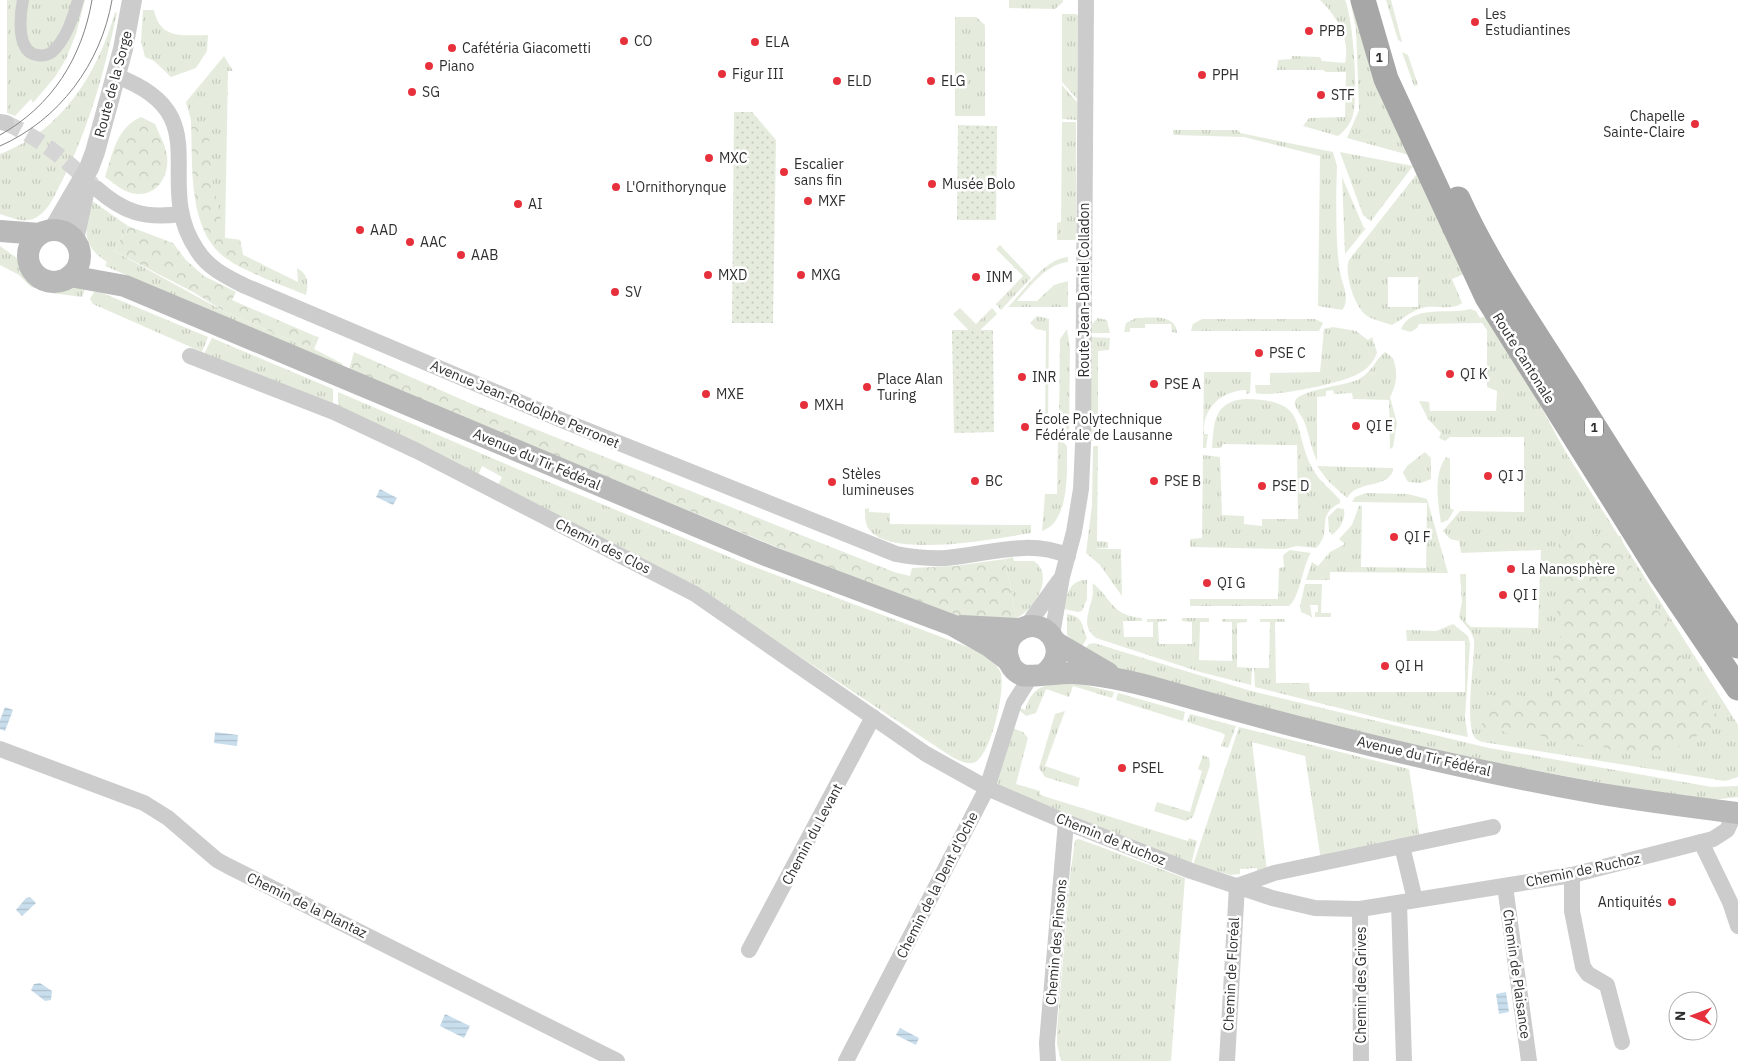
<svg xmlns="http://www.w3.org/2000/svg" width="1738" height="1061" font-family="'IBM Plex Sans',sans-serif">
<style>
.grass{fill:url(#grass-tufts);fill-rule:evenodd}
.forest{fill:url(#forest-crowns)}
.park{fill:url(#park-dots)}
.water{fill:url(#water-rules)}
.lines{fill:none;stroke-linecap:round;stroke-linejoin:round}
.minor-tunnel{stroke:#d5d5d5;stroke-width:16;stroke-dasharray:16 8;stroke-linecap:butt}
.pedestrian{stroke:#ccc;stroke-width:12}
.minor{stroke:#ccc;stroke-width:16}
.tertiary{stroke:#ccc;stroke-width:20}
.secondary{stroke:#b9b9b9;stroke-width:22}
.primary{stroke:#a7a7a7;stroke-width:25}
.tram{stroke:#848484;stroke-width:1}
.poi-dot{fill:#e6313c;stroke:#fff;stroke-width:2}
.labels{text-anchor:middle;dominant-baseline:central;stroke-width:5;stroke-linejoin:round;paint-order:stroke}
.shield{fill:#fff;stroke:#6d6d6d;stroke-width:1}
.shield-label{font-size:12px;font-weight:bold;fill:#2f2f2f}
.poi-label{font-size:14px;fill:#2f2f2f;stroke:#fff;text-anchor:start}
.street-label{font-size:14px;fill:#2f2f2f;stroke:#fff}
</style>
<defs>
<pattern id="grass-tufts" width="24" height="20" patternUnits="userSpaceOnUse" patternTransform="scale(1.25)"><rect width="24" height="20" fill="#e5ecdd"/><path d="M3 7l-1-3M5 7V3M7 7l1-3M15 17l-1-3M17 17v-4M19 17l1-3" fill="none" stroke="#c5cbbe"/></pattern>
<pattern id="forest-crowns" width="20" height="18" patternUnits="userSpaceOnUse" patternTransform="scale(1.25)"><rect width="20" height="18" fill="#e5ecdd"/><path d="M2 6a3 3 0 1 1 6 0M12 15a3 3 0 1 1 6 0" fill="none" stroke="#c5cbbe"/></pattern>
<pattern id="park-dots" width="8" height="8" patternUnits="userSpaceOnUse" patternTransform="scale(1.25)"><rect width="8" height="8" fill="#e5ecdd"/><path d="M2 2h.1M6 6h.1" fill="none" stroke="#c5cbbe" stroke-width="1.8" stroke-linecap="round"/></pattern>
<pattern id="water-rules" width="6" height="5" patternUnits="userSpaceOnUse" patternTransform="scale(1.25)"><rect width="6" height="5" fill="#c9deec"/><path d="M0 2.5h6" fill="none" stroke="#adbfcb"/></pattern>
</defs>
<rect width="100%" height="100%" fill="#fff"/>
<g class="grass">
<path d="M7,0H20L21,46L48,57L81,0H85L76,34L66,59L55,77L33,103L31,99L15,116L7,113Z"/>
<path d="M26,0H75L54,44L45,51L29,49L24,13Z"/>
<path d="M1009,0H1063V2L1055,9L1009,8Z"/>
<path d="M1320,0H1345C1353,17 1359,97 1353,115C1351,123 1345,131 1338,136L1303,126L1309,118L1345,117L1346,72H1326L1323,70H1277L1278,60L1291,59L1292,56L1320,57L1322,61L1345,63C1351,40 1336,15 1320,0Z"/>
<path d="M1350,0H1356L1409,155L1347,138L1359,110L1356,29Z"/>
<path d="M1386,0H1391L1402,42L1398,40Z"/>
<path d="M143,10H154C160,40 183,35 208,35L207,51L196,68L171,77L154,61L145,57L141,41Z"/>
<path d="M115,12L117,13C104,72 89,129 61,183C54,196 48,213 33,219C22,223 10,217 0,214V154C62,131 98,73 115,12Z"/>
<path d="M1062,14H1076L1078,16L1077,99L1062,82Z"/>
<path d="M955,17H976L985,25V116H955Z"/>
<path d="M1402,52L1408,55L1418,85L1414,86Z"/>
<path d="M224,56L233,71H228L225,238L240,240L243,255L298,282L297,268C308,274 309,283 306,295L266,279L233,263L215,248L206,235L196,205L191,120L186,102Z"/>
<path d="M1062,85L1077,102V120L1062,119Z"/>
<path d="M1062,122H1076V240H1057V223L1061,222Z"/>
<path d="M1173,130H1238L1240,133L1333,152L1337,166C1336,194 1335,250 1341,277C1344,287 1350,301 1342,310L1318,306L1320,156L1244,137L1174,135Z"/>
<path d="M1340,152L1413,166L1371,221L1363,215Z"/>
<path d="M1419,171L1464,274L1452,279L1462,303C1453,310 1438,306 1427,307C1413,309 1403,319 1392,325C1384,322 1372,320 1366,315C1354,306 1344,273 1349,260ZM1388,277H1418V307H1388Z"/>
<path d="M1342,177L1364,228H1366L1345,254Z"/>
<path d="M91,200L128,226L114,251L227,313L310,348L315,336L319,337L314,349L343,364L342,367L105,266L107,262C79,244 86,228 91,200Z"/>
<path d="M1000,245L1031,278L1001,310L996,304L1023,276L996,249Z"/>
<path d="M0,246L17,258L27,275L37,283L35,288L31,287L19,275L0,265Z"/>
<path d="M1068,257V262C1046,264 1031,286 1017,301H1037L1054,285L1068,281V307H1008C1024,291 1044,259 1068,257Z"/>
<path d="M72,284L87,285L82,297L44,292L47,287L59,288Z"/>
<path d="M94,292H100L208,337L202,352L93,304L90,299Z"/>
<path d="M960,308L976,324L992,308L997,314L974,336L953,314Z"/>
<path d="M1470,309L1476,311L1480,318L1487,316L1528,383L1565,451L1738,725V777L1725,781L1489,743C1485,742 1478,742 1475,738C1464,723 1475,662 1474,640L1471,632L1459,617L1462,602L1460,574H1466V622L1471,627L1538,628L1541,550L1461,553L1459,541L1450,539L1443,531L1460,511L1524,512V437H1450L1445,441L1439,438L1441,433L1428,419L1419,401L1429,402L1430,411H1496L1497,391L1487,387V330L1482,323L1419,324L1417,328L1410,332L1401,329C1411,304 1450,315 1470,309Z"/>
<path d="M1037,316L1049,319L1048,425H1045L1046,331L1036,329L1030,323Z"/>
<path d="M1098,318L1107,320L1110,333H1091V325Z"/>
<path d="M1136,318C1150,318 1176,313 1177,333L1172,332L1171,324H1145V328H1130V332H1124L1126,323Z"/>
<path d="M1202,319H1315L1323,323L1319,331H1191L1193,324Z"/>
<path d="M1333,327L1356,331L1368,340L1372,337L1377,352C1374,363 1366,370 1356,375C1341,383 1272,398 1256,393L1255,385H1270V373L1320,372L1324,329Z"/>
<path d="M1067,329L1070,348L1069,443L1059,430L1060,339Z"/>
<path d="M1091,337L1110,338L1109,350L1098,351V441H1090Z"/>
<path d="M212,338L333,389V404L203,356Z"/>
<path d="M1385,352L1393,358C1398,372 1397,384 1390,397L1397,423L1393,447L1390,449L1389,400L1353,399L1352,393L1334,394L1333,390L1326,391V396L1317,397V461C1311,448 1309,434 1304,421C1302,416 1296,410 1295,404C1292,390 1347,386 1359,379C1372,372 1375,360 1385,352Z"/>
<path d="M1204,372H1251L1250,393L1246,394V390C1221,391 1202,408 1204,434H1208L1206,448H1203Z"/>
<path d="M338,392L515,468L744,563L984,653C990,659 999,666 1001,674C1005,692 992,749 977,761C970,767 959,760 952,757L723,606L498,485L502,477L482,466L478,476L338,406Z"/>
<path d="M1246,399C1312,400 1290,429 1314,471C1321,483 1332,490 1340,500V503C1314,516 1334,531 1316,548L1297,546L1285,549L1190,547V539L1202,538L1203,455L1220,457L1222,515L1244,516V524L1262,526V519H1298L1297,445L1223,444L1221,448H1212C1214,422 1214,401 1246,399Z"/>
<path d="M1058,437L1067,446C1067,470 1070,522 1042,531L1045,494H1057Z"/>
<path d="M1093,446H1098L1097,541L1108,542V548L1092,549H1121L1122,596L1100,565L1086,553L1092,505Z"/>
<path d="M1425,452L1431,458V479L1421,483L1408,482L1403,473L1407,466Z"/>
<path d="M1446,457L1450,459V508L1454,510L1448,520L1441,523C1438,502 1433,475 1446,457Z"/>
<path d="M1317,466L1390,468H1393V471C1386,489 1357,480 1347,498L1329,482Z"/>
<path d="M1366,493L1408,494L1427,499L1448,573L1330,572V580H1306L1312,562L1318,566L1330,552L1345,544L1339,539L1352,525L1359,506H1362L1361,567L1426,568L1427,503L1352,502L1355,497Z"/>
<path d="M869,508V512L890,513V524L1031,525V533C999,538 888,560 868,528C865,522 865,515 865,509Z"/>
<path d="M1337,508L1344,509C1346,519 1340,529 1332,535L1329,531L1328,517Z"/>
<path d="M1290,550L1311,553C1302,567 1300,597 1289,606H1190V599H1278L1279,568L1284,567L1283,555Z"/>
<path d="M1013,557L1014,561H1034C1055,575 1035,610 1016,618L1005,559Z"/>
<path d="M1087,580V599L1082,611L1078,612L1064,609C1066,595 1070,579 1087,580Z"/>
<path d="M1093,583C1112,600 1113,616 1142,618V621H1123L1124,637H1153V622H1147V619H1167V621L1158,622L1159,644H1192V622L1182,621V618H1209V622H1200L1199,660L1232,661V622H1222V619H1247V622L1237,623V667L1252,668L1251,685L1200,672L1096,638C1081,626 1089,614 1092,598C1094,593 1092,588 1093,583Z"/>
<path d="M1305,584H1322L1321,613H1331V617H1315V612H1318V605H1310L1312,617L1301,612L1300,606Z"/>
<path d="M1067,614C1084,617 1081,624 1087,638L1081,648L1067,635Z"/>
<path d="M1260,619H1284L1285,622H1275L1276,683H1309L1310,692H1465V641H1407L1406,630L1436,631L1453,624L1468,636L1470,644L1465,718L1468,737L1403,724L1255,687L1254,668H1269L1270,622H1260Z"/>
<path d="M1094,643L1251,691L1489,748L1712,787L1738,786V797L1711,800L1652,792L1488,762L1311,721L1116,667L1084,650L1089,644Z"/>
<path d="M1072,682L1114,692L1112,698L1073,686L1069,697L1046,689L1036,713L1026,716L1020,711V708L1025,710C1034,682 1046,686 1072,682Z"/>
<path d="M1118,693L1185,712L1183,721L1116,700Z"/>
<path d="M1065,711L1045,766L1080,778L1078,787L1045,777L1039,768L1055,714Z"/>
<path d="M1190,714L1236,726L1228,748L1221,746L1225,735L1222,733L1187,722Z"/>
<path d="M1239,727L1409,769L1420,839L1321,860L1305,756L1252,742L1267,871L1257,872V868L1240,869V874L1231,875L1193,865Z"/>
<path d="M1013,728L1023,732L1028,738L1016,784L1040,791V795L1188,841L1189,838L1197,841L1191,865L994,787Z"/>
<path d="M1203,755L1209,758L1210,765L1193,817L1186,821L1154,811L1157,802L1190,812L1202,771L1198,769Z"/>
<path d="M1079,839L1185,878L1171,1061H1061L1057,1044V1030L1070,877L1075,840Z"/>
</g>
<g class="forest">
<path d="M141,117L155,124C159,134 166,146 167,156C170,179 153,201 128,192C120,189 112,182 105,177C113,153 116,128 141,117Z"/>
<path d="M191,120L208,125L212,178L225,238L240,240L243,255L262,264L257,275C245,269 233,264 223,256C187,226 193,162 191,120Z"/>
<path d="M128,226L173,243L186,260L204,276L236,292L232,300L315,336L310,348L227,313L193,292L114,251Z"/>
<path d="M354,352L472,404L894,572L910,576L912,568L954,566L1005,559L1016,618L976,622L825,567L349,370Z"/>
<path d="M1566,534L1583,539L1596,535L1609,538L1621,536L1629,563L1645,582L1655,607L1672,630L1682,659L1701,678L1708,704L1722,721L1721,727L1692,738L1668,754L1656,757L1640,749L1622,754L1603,747H1585L1566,739L1550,741L1543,736L1529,737L1517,732L1508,734L1497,728L1487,731L1483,728L1482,724L1487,716L1485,709L1489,704L1486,698L1489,694L1503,698L1519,695L1532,698L1542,695L1553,698L1552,688L1556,675L1553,658L1561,633L1555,616L1563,599L1558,577L1561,556L1558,541L1561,535Z"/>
</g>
<g class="park">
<path d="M734,112H752L776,140L773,323H732Z"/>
<path d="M958,125L997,126L996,220H957Z"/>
<path d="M952,330H993L994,432L954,433Z"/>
</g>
<g class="water">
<path d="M380,489L397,498L393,505L376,497Z"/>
<path d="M5,707L13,710L5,731L0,729V720Z"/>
<path d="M215,732L238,735L237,746L214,743Z"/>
<path d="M30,897L36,903L22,916L16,910L26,898Z"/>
<path d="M40,983L52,991L51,1000L45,1001L31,990L34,984Z"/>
<path d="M1506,992L1509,1012L1499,1014L1496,994Z"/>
<path d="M445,1014L470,1026L464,1038L440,1026Z"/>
<path d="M900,1028L919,1038L916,1045L896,1035Z"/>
</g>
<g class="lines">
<path class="minor-tunnel" d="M6,123C43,140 63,158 93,185"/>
<path class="pedestrian" d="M23,0C20,15 16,52 37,55C42,56 48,55 52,52C65,41 74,16 78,0"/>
<g class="minor">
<path d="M116,76C222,115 150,181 197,250C208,268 227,277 245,286L564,421L896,554C912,557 929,559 946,558C986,555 1029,538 1068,556"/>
<path d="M0,122L6,123"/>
<path d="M96,188C123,212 144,219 180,214"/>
<path d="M190,356L334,412L417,451L695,594L926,754L987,788L1066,822L1191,871L1272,898L1315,908L1360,909L1572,875L1713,839L1727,830L1735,813"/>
<path d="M1026,627L1059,581"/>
<path d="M1052,635L1062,577L1074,532L1081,489L1083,444L1086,0"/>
<path d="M0,749L144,803L168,818L217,860L228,866L617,1061"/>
<path d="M1701,842L1730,902L1738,926"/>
<path d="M1402,846L1415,900"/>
<path d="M1572,875V911L1583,967L1588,974L1607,985L1622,1042"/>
<path d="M1505,886L1529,1061"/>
<path d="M1399,903L1404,1061"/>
<path d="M1360,909L1361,1061"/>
<path d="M749,950L873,717"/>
<path d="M846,1061L987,788L1014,703L1031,676"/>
<path d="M1048,1061L1047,1043L1066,822"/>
<path d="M1227,1061L1237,886L1274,873L1493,827"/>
</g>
<g class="tertiary">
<path d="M53,230L89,168L95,152L123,49L132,0"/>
<path d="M74,240L85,189"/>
</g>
<g class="secondary">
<circle cx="54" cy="256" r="26"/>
<path d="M0,231L40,234"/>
<path d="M70,276L125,286L768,556L952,625L989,646L1009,661"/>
<path d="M961,626L1019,629"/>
<path d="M1055,642L1108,673"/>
<path d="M1045,673C1074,650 1043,611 1016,632C1002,643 1005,668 1022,675C1031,678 1060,672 1074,673C1104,675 1130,681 1159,689C1303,730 1449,767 1596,793C1643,801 1690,807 1738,813"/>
</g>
<g class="primary">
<path d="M1363,0L1386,79L1487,297L1662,576L1738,688"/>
<path d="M1458,199C1488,265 1530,325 1568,385C1623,473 1679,561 1738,646"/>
</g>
<g class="tram">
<path d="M0,135C52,106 82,58 92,0"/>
<path d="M0,146C59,120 101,64 112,0"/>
</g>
</g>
<g class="poi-dot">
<circle cx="1475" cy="22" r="5"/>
<circle cx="1309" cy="31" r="5"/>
<circle cx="624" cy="41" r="5"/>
<circle cx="755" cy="42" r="5"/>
<circle cx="452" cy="48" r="5"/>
<circle cx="429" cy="66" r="5"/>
<circle cx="722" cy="74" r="5"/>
<circle cx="1202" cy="75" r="5"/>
<circle cx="837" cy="81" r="5"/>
<circle cx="931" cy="81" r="5"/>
<circle cx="412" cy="92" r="5"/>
<circle cx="1321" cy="95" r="5"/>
<circle cx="1695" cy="124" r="5"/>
<circle cx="709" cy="158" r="5"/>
<circle cx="784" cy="172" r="5"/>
<circle cx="932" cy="184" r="5"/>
<circle cx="616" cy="187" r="5"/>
<circle cx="808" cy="201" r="5"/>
<circle cx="518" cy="204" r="5"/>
<circle cx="360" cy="230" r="5"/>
<circle cx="410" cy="242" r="5"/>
<circle cx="461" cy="255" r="5"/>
<circle cx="708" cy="275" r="5"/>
<circle cx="801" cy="275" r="5"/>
<circle cx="976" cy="277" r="5"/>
<circle cx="615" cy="292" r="5"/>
<circle cx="1259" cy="353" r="5"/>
<circle cx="1450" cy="374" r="5"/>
<circle cx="1022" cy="377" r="5"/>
<circle cx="1154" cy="384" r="5"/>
<circle cx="867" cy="387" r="5"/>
<circle cx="706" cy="394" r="5"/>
<circle cx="804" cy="405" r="5"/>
<circle cx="1356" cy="426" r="5"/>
<circle cx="1025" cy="427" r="5"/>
<circle cx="1488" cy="476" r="5"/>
<circle cx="975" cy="481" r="5"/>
<circle cx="1154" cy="481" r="5"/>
<circle cx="832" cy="482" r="5"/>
<circle cx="1262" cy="486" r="5"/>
<circle cx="1394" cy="537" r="5"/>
<circle cx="1511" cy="569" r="5"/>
<circle cx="1207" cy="583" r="5"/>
<circle cx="1503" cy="595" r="5"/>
<circle cx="1385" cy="666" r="5"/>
<circle cx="1122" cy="768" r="5"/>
<circle cx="1672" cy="902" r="5"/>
</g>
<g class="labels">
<g class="shield">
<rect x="1370" y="47.5" width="18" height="19" rx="4"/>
<rect x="1585" y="417.5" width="18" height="19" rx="4"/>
</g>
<g class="shield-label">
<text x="1379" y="57">1</text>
<text x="1594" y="427">1</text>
</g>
<g class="poi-label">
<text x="1485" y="14">Les<tspan x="1485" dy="16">Estudiantines</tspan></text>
<text x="1319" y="31">PPB</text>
<text x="634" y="41">CO</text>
<text x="765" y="42">ELA</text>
<text x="462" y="48">Cafétéria Giacometti</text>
<text x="439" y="66">Piano</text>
<text x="732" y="74">Figur III</text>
<text x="1212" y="75">PPH</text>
<text x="847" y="81">ELD</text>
<text x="941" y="81">ELG</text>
<text x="422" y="92">SG</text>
<text x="1331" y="95">STF</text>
<text x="1685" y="116" text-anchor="end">Chapelle<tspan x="1685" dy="16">Sainte-Claire</tspan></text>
<text x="719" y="158">MXC</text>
<text x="794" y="164">Escalier<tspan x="794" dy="16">sans fin</tspan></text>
<text x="942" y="184">Musée Bolo</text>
<text x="626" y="187">L'Ornithorynque</text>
<text x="818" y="201">MXF</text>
<text x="528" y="204">AI</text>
<text x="370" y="230">AAD</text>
<text x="420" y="242">AAC</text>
<text x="471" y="255">AAB</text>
<text x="718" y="275">MXD</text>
<text x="811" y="275">MXG</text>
<text x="986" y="277">INM</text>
<text x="625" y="292">SV</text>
<text x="1269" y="353">PSE C</text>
<text x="1460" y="374">QI K</text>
<text x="1032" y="377">INR</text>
<text x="877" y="379">Place Alan<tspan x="877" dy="16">Turing</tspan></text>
<text x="1164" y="384">PSE A</text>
<text x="716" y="394">MXE</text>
<text x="814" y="405">MXH</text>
<text x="1035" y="419">École Polytechnique<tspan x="1035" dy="16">Fédérale de Lausanne</tspan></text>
<text x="1366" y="426">QI E</text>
<text x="842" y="474">Stèles<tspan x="842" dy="16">lumineuses</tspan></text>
<text x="1498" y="476">QI J</text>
<text x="985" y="481">BC</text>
<text x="1164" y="481">PSE B</text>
<text x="1272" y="486">PSE D</text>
<text x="1404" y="537">QI F</text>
<text x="1521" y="569">La Nanosphère</text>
<text x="1217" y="583">QI G</text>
<text x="1513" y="595">QI I</text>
<text x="1395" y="666">QI H</text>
<text x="1132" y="768">PSEL</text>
<text x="1662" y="902" text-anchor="end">Antiquités</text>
</g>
<g class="street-label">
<text transform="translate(113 84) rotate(-75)">Route de la Sorge</text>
<text transform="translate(1084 290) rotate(-90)">Route Jean-Daniel Colladon</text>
<text transform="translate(1524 358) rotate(58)">Route Cantonale</text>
<text transform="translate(525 404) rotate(23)">Avenue Jean-Rodolphe Perronet</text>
<text transform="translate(537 459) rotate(23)">Avenue du Tir Fédéral</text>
<text transform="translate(603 546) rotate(27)">Chemin des Clos</text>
<text transform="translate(1424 756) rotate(13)">Avenue du Tir Fédéral</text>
<text transform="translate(812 834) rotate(-62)">Chemin du Levant</text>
<text transform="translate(1111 839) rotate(22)">Chemin de Ruchoz</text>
<text transform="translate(1583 870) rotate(-12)">Chemin de Ruchoz</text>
<text transform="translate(937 885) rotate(-63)">Chemin de la Dent d'Oche</text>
<text transform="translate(307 905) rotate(26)">Chemin de la Plantaz</text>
<text transform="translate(1056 942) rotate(-85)">Chemin des Pinsons</text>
<text transform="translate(1231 974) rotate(-87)">Chemin de Floréal</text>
<text transform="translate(1517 974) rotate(82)">Chemin de Plaisance</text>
<text transform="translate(1361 985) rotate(-90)">Chemin des Grives</text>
</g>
</g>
<g transform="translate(1693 1016) rotate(271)"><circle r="24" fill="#ffffff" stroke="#acacac"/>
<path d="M0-4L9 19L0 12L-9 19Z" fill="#e6313c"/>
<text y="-8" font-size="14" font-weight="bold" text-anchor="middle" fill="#2f2f2f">N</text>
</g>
</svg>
